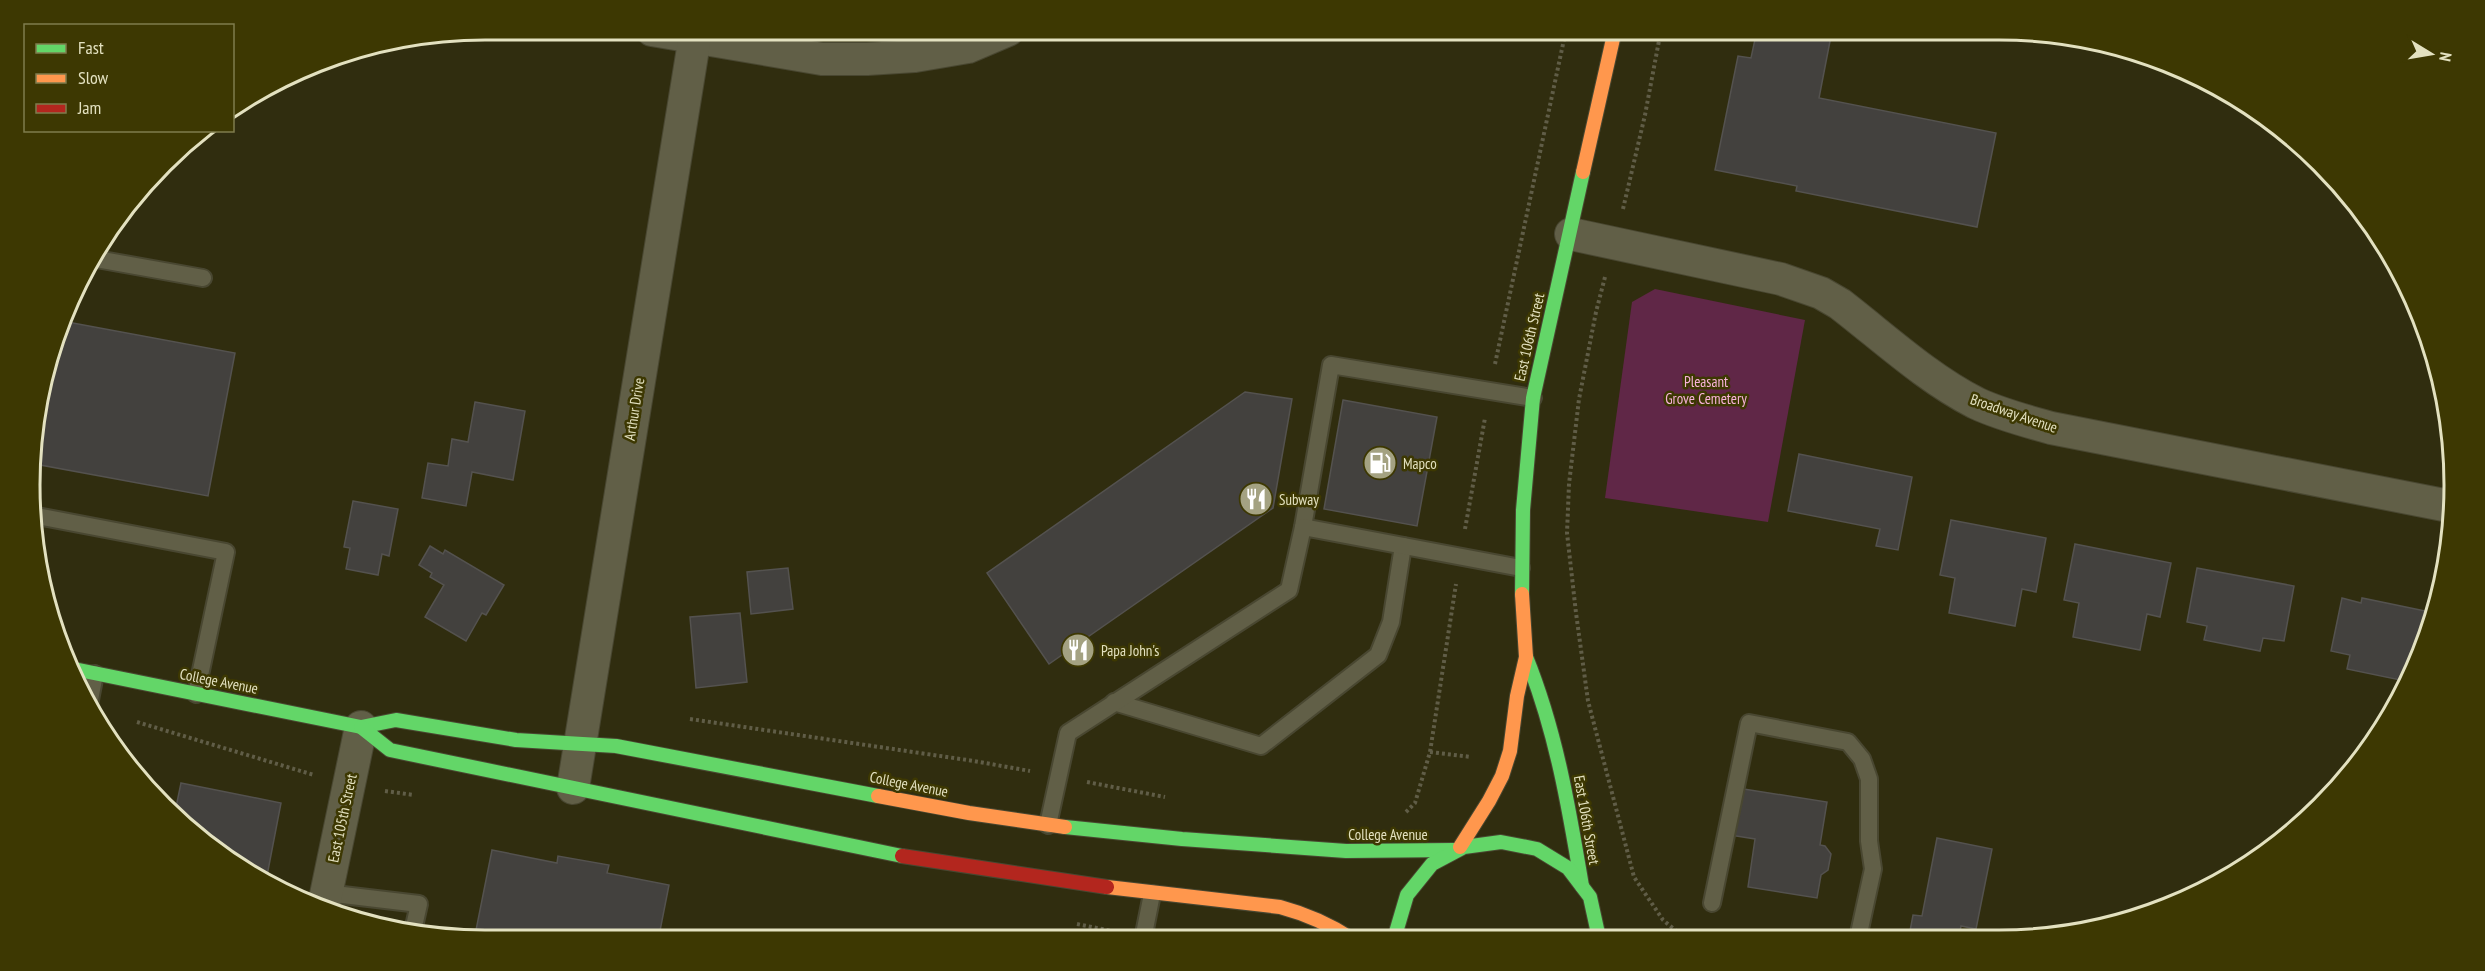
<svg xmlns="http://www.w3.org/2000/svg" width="2485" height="971" font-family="'PT Sans Narrow',sans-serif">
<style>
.green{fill:#602747}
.building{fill:#43413e;stroke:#54524f;stroke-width:1.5}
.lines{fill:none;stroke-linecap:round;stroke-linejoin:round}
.lane-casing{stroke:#494731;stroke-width:20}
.street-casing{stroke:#494731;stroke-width:34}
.fast-casing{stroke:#494731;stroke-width:16}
.slow-casing{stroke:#494731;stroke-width:16}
.jam-casing{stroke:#494731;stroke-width:16}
.path{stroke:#605d47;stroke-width:4;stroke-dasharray:3 3;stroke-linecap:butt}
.lane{stroke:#615f47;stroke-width:16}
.street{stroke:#615f47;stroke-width:32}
.fast{stroke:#63d668;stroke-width:14}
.slow{stroke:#ff974d;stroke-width:14}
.jam{stroke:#b3261e;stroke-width:14}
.labels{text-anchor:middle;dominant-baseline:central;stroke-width:5;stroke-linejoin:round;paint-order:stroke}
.street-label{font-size:15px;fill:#e3e1c0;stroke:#3d3802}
.park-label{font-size:15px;fill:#f9b3db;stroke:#3d3802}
.poi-label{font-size:15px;fill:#e3e1c0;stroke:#3d3802;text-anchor:start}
.rim{fill:none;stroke:#e3e1c0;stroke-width:3}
</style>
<rect width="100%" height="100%" fill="#302d0f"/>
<path class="green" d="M1655,289L1805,320L1768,522L1605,498L1632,302Z"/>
<g class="building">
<path d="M1757,30H1802L1831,36L1819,98L1996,133L1977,227L1796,191L1797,186L1715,170L1738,56L1751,58Z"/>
<path d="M62,321L235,353L208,496L35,464L34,426L54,339Z"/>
<path d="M1245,392L1292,399L1273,508L1049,664L987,573Z"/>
<path d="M1343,400L1437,417L1417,526L1324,509Z"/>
<path d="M475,402L525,411L513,480L472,472L466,506L422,498L428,463L448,466L452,439L468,442Z"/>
<path d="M1799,454L1912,477L1898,550L1876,546L1880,529L1788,511Z"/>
<path d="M353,501L398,509L389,556L382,554L378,575L346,569L350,548L344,547Z"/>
<path d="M1951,520L2046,538L2036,592L2022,589L2015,626L1949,613L1955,578L1940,575Z"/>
<path d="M2075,544L2171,563L2160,617L2147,614L2140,650L2073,637L2079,603L2064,600Z"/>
<path d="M430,546L443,554L445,550L504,585L486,615L482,613L466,641L425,617L444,585L430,577L432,573L419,565Z"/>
<path d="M788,568L793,609L751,614L747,572Z"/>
<path d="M2197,568L2294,586L2284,641L2263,638L2260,651L2204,640L2207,626L2187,622Z"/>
<path d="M2342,598L2361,603L2362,598L2435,613L2405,681L2347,669L2350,655L2331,651Z"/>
<path d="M740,613L747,682L696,688L690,617Z"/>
<path d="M181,783L281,803L266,881L208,847L175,812Z"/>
<path d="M1731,787L1827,802L1820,845L1825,846L1831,854L1828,870L1821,875L1817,898L1748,887L1755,839L1723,834Z"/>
<path d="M1937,838L1992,849L1976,929L1961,926L1959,937H1945L1910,931L1913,915L1922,916Z"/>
<path d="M492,850L557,863L558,856L609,865L607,873L669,885L658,941L474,940Z"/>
</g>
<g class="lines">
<g class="lane-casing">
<g id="lane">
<path d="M91,258L203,278"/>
<path d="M37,516L226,552L196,694"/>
<path d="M1303,527L1331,365L1533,398"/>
<path d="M1114,702L1261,746L1378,655L1391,622L1403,546"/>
<path d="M89,705L95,674"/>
<path d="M1048,825L1068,733L1289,590L1303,527L1521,568"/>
<path d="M326,893L419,904L413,931"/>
<path d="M1712,903L1749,723L1848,742L1862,759L1869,779V841L1873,869L1858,938"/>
<path d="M1143,939L1152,894"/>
</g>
</g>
<g class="street-casing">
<g id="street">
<path d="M652,30L822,59H867L915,56L968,47L1008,30"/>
<path d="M1571,234L1781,279L1821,293L1840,304C1884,338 1927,378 1976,403C1999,414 2026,421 2051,428L2454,507"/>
<path d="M573,788L696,30"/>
<path d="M323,909L361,727"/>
</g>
</g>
<g class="fast-casing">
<g id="fast">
<path d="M1522,594L1523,510L1533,398L1583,172"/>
<path d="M1526,657C1556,731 1569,808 1582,886"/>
<path d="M69,668L361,727L396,720L516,740L616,746L878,796"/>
<path d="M361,727L390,750L902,856"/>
<path d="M1065,827L1182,839L1346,851L1454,850"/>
<path d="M1394,939L1407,895L1432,864L1464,847L1501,842L1537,849L1568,868L1590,897L1599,938"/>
</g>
</g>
<g class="slow-casing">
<g id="slow">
<path d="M1583,172L1615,30"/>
<path d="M878,796L969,813L1065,827"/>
<path d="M1460,847L1489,801L1502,776L1510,751L1517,696L1526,657L1522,594"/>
<path d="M1107,887L1280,907C1306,914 1329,924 1352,939"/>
</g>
</g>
<g class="jam-casing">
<path id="jam" d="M902,856L1107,887"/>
</g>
<g class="path">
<path d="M1623,209L1645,115L1661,30"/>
<path d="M1605,277L1596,312L1579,399L1569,484L1567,533L1576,613L1588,701L1634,877L1663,920L1681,935L1693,938"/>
<path d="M1495,364L1566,30"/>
<path d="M1465,529L1485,418"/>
<path d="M690,719L974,761L1030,771"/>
<path d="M137,722L314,775"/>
<path d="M1430,752L1471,757"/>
<path d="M1087,782L1165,797"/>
<path d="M385,791L414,795"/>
<path d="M1406,812L1415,803L1430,752L1456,584"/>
<path d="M1077,924L1117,932"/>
</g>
<use href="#lane" class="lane"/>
<use href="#street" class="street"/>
<use href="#fast" class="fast"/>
<use href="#slow" class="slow"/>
<use href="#jam" class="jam"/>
</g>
<defs>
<g id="fuel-disc" transform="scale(1.725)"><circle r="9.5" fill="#a4a282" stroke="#3d3802"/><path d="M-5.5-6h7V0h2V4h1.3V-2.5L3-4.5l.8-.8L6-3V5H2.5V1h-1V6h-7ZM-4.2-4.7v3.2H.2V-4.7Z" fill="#fff"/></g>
<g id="restaurant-disc" transform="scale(1.725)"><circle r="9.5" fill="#a4a282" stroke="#3d3802"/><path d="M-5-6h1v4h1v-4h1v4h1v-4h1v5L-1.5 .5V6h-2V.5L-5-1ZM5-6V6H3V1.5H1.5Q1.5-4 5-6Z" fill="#fff"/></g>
</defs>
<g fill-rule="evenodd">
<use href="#fuel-disc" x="1380" y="463"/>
<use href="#restaurant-disc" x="1256" y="499"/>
<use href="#restaurant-disc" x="1078" y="650"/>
</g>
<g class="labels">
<g class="street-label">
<text transform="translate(1529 337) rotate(-77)">East 106th Street</text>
<text transform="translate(634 409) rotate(-81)">Arthur Drive</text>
<text transform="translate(2014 413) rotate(19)">Broadway Avenue</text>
<text transform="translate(219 681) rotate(11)">College Avenue</text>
<text transform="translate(909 784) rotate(11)">College Avenue</text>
<text transform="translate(342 818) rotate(-78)">East 105th Street</text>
<text transform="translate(1587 820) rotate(80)">East 106th Street</text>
<text x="1388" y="834">College Avenue</text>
</g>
<g class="park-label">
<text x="1706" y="381">Pleasant<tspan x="1706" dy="17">Grove Cemetery</tspan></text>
</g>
<g class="poi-label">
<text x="1403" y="463">Mapco</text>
<text x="1279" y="499">Subway</text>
<text x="1101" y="650">Papa John's</text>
</g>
</g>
<path d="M0 0H2485V971H0ZM485 40H1999A445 445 0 0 1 2444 485V485A445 445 0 0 1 1999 930H485A445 445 0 0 1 40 485V485A445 445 0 0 1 485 40Z" fill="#3d3802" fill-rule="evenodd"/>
<path class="rim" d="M485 40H1999A445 445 0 0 1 2444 485V485A445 445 0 0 1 1999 930H485A445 445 0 0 1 40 485V485A445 445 0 0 1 485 40Z"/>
<rect x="24" y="24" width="210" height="108" fill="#3d3802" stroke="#7f7c4e" stroke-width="1.5"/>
<rect x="36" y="44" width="30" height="9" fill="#63d668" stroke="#7f7c4e" stroke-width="1.5"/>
<text x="78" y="54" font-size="18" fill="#e3e1c0">Fast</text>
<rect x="36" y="74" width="30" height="9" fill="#ff974d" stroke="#7f7c4e" stroke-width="1.5"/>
<text x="78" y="84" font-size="18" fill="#e3e1c0">Slow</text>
<rect x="36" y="104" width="30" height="9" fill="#b3261e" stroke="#7f7c4e" stroke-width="1.5"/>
<text x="78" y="114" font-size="18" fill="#e3e1c0">Jam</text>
<g transform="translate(2431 54) rotate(101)" stroke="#3d3802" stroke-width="4.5" paint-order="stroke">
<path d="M0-4.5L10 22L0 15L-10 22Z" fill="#e3e1c0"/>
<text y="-9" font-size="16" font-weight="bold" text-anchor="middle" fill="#e3e1c0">N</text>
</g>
</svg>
